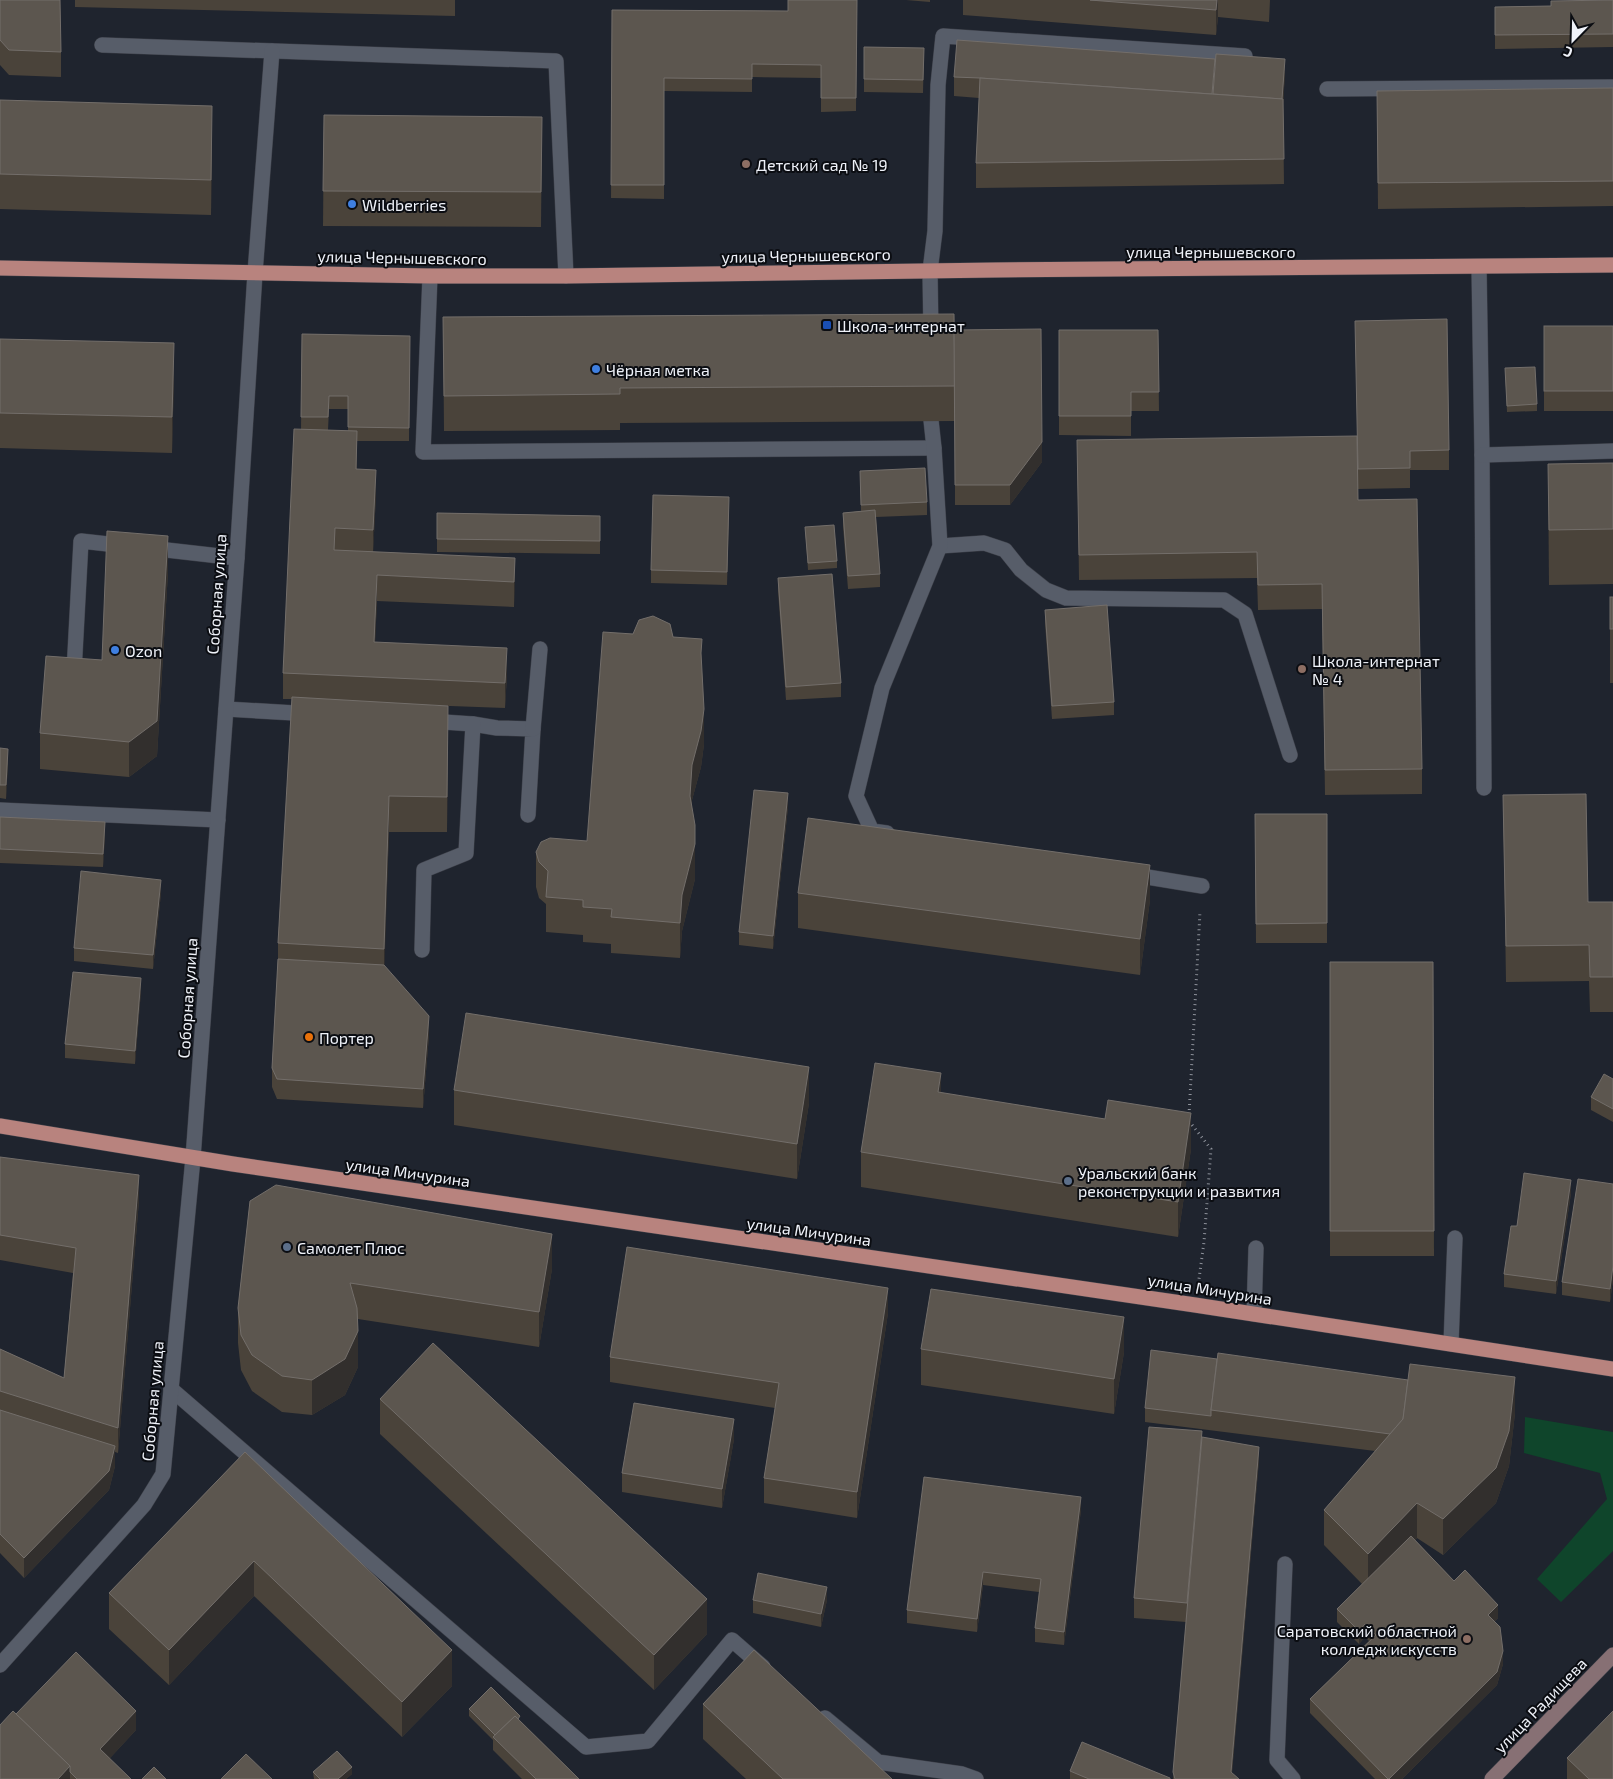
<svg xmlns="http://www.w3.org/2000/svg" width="1613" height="1779" font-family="'Exo 2',sans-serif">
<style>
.green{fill:#0f452b}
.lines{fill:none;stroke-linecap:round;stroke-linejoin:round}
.lane-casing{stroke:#3c3f48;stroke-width:16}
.street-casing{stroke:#3c3f48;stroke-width:16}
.secondary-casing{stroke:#3c3f48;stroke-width:16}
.primary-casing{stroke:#3c3f48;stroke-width:16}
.path{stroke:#8e929b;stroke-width:3;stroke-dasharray:1 4;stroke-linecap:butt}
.lane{stroke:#575d69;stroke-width:15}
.street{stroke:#575d69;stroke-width:15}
.secondary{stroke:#877074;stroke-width:15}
.primary{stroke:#b8837e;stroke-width:15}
.wall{fill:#4a433a;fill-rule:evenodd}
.shaded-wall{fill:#322f2d}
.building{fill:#5c564f;stroke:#736e6a}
.education-dot{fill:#8d6e63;stroke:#0b0d12;stroke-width:2}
.shop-dot{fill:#3f7fe0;stroke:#0b0d12;stroke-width:2}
.transit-dot{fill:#1a4fb4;stroke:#0b0d12;stroke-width:2}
.food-dot{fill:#e8710a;stroke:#0b0d12;stroke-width:2}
.service-dot{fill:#5c6f8a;stroke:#0b0d12;stroke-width:2}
.labels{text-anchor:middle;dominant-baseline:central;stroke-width:4;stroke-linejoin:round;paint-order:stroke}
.poi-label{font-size:16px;fill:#eff2f9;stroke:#0b0d12;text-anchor:start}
.street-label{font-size:16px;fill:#eff2f9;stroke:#0b0d12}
</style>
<rect width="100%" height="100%" fill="#1f242e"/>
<path class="green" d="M1525,1417L1613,1432V1551L1561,1602L1537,1579L1607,1499L1600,1473L1524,1453Z"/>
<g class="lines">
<g class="lane-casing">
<g id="lane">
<path d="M102,45L556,61L566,276"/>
<path d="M1327,89L1613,87"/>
<path d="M1479,267L1482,455L1484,788"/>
<path d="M255,273L272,51"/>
<path d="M430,276L423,452L934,448"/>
<path d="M931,335L930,271L935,231L938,85L943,36L1245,56"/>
<path d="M1482,455L1613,451"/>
<path d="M940,546L984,543L1005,550L1021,570L1046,590L1066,598L1224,600L1245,614L1290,755"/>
<path d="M149,548L237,558"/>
<path d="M74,672L81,541L126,546"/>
<path d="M226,709L312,714"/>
<path d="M473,724L497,728L533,729L528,815"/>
<path d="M533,729L540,649"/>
<path d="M0,810L218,820"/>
<path d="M887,833L872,831L856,796L882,688L940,546L934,448L931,420"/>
<path d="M1129,874L1202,886"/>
<path d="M422,950L424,870L466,853L473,724L429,721"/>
<path d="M1254,1314L1256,1248"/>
<path d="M1451,1344L1455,1238"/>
<path d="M171,1389L586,1747L648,1741L732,1640L763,1667"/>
<path d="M1285,1564L1277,1760L1293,1779"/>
<path d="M825,1718L878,1762L962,1774L976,1779"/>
</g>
</g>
<g class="street-casing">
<path id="street" d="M0,1665L144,1505L163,1474L193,1158L237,558L255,273"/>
</g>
<g class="secondary-casing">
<path id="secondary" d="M1492,1779L1613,1655"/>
</g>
<g class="primary-casing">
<g id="primary">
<path d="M0,268L430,276H566L995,270L1613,265"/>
<path d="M0,1126L233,1164L1195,1305L1613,1369"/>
</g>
</g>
<g class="path">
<path d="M1189,1115L1200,912"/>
<path d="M1189,1121L1211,1149L1204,1242L1199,1279"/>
</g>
<use href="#lane" class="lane"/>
<use href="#street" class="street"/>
<use href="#secondary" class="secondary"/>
<use href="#primary" class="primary"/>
</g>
<g class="wall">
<path d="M0,0L61,52V77L9,75L0,65Z"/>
<path d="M75,0H455V16L75,7Z"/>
<path d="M857,0L856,111L821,112V78L752,77V92L664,91V199L611,198L612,10L788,11Z"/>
<path d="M906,0H930V2Z"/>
<path d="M963,0H1270L1269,22L1218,17L1216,35L963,15Z"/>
<path d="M1613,0V47L1495,49V7L1551,6Z"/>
<path d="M864,47L924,48L923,93L864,92Z"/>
<path d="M1285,72L1283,107L1284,184L976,188V163L979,98L954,96V77Z"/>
<path d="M1613,88V206L1378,209L1377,91Z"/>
<path d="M0,100L212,142L211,215L0,209Z"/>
<path d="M324,115L542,117L541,227L323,226Z"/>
<path d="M443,317L954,330L1042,462L1010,505H955V421L620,423V430L444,431Z"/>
<rect x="1544" y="326" width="69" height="85"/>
<path d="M1059,330H1158L1159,411H1131V436L1059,435Z"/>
<path d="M302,334L410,336L409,441H357V469L376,495L373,552L515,558L514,607L377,601L375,642L507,674L505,708L423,705L448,742L447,832H389L384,966L429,1035L423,1108L277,1099L272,1087V1068L278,959V943L292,699H283V673L301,429ZM329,409H348V431L328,430Z"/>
<path d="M0,339L174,378L172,453L0,448Z"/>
<path d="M1505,368L1537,404V411L1507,412Z"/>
<path d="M1077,440L1449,450V470H1410V488L1358,489V500L1422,769V794L1325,795L1322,609L1258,610L1257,578L1079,580Z"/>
<path d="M1613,463V584L1549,585L1548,464Z"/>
<path d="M860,471L927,502V515L876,517L880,574V587L848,589L843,526V513L861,511Z"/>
<path d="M729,510L727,585L651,583V570Z"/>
<path d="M437,513L600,516V554L437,552Z"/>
<path d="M805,527L837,561V568L808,570Z"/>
<path d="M168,572L157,756L129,777L40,769V733L102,660Z"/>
<path d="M778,578L841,683V697L786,700L778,591Z"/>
<rect x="1610" y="597" width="3" height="86"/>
<path d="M1045,610L1114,702V715L1052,719L1045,623Z"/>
<path d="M673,637L702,672L704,744L701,767L692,800V807L695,879L682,931L680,958L611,953V944L583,942V935L546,932V904L539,898L536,887V852L587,841Z"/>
<path d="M0,748L8,762L6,799L0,798Z"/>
<path d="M1503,795L1588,902H1613V1012H1590L1589,981L1506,982Z"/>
<path d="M788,807L773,949L739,945V932Z"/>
<path d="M1255,814H1327V943H1256Z"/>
<path d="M0,817L105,835L103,867L0,863Z"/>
<path d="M161,893L153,969L74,961V948Z"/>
<path d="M798,893L1150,900L1140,975L798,928Z"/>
<path d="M1330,962H1433L1434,1256H1330Z"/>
<path d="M141,991L135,1064L65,1058V1044Z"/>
<path d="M1613,1079V1122L1591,1110V1097Z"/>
<path d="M454,1090L809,1103L797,1179L454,1125Z"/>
<path d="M941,1093L1105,1119L1191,1149L1178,1237L861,1187V1152Z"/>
<path d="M0,1157L139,1200L118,1453L115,1452V1466L109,1490L24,1578L0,1553V1349L64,1378L73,1273L0,1260Z"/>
<path d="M1613,1184V1279L1610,1302L1562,1295V1282Z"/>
<path d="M1571,1193L1556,1294L1504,1287V1274L1517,1226Z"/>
<path d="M250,1201L552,1269L539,1347L358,1319V1367L345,1395L312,1415L282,1412L252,1391L241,1370L238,1343V1308Z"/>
<path d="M888,1313L857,1518L764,1503V1478L775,1408L610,1382V1357Z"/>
<path d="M921,1349L1124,1352L1114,1414L921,1385Z"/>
<path d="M380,1399L707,1634L654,1690L380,1434Z"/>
<path d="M1145,1408L1515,1413L1509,1466L1496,1503L1443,1555L1417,1538L1415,1540L1454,1581L1498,1618L1494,1622L1503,1664L1497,1685L1402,1779H1375L1310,1713V1699L1369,1641L1365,1637L1359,1644L1337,1622V1609L1362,1584L1324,1545V1510L1375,1451L1145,1422Z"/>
<path d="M1202,1437L1259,1460L1232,1773L1239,1779H1173L1186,1622L1134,1618V1598Z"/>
<path d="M734,1439L722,1508L622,1492V1473Z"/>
<path d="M245,1452L452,1686L402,1737L254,1596L169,1685L109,1629V1593Z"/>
<path d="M1081,1510L1064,1645L1035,1642V1628L1039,1592L983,1585L977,1632L907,1623V1610Z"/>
<path d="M753,1600H827L821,1627L753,1613Z"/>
<path d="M703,1704L892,1779H746L703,1739Z"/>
<path d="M469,1709L520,1721L579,1779H522L493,1750V1740L469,1716Z"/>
<path d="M16,1714L136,1730L109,1759L131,1779H0Z"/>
<path d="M1567,1758L1613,1779H1567Z"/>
<path d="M1070,1771L1170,1779H1070Z"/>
<path d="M313,1772L352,1774L346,1779H314Z"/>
</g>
<g class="shaded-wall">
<path d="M1217,0H1218V17L1216,35V10Z"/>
<path d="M1285,59V72L1282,120V106Z"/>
<path d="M212,106V142L211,215V180Z"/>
<path d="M174,343V378L172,453V417Z"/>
<path d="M357,431V457L356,494V469Z"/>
<path d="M1042,442V462L1010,505V485Z"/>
<path d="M376,470V495L373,555V530Z"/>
<path d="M168,536V572L157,756L129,777V742Z"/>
<path d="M515,558V583L514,607V582Z"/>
<path d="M377,575V601L374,668V642Z"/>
<path d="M507,648V674L505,708V683Z"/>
<path d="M448,706V742L447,832V797Z"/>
<path d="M704,709V744L701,767L692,800L690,832V796L692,765Z"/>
<path d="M8,749V762L6,799V785Z"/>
<path d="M788,793V807L773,949V936Z"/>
<path d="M389,796V832L384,984V949Z"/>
<path d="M105,822V835L103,867V854Z"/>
<path d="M695,825V879L682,931L680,958V923L682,895Z"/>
<path d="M1150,865V900L1140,975V939Z"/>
<path d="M161,880V893L153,969V955Z"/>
<path d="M141,978V991L135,1064V1051Z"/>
<path d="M429,1016V1035L423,1108V1089Z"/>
<path d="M809,1067V1103L797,1179V1144Z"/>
<path d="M941,1073V1109L938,1092Z"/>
<path d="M1191,1113V1149L1178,1237V1202Z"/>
<path d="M139,1175V1200L118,1453V1428Z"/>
<path d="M1571,1180V1193L1556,1294V1281Z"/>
<path d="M552,1234V1269L539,1347V1312Z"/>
<path d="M1613,1266V1279L1610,1302V1289Z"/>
<path d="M888,1288V1313L857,1518V1492Z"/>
<path d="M1124,1317V1352L1114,1414V1379Z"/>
<path d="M358,1331V1367L345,1395L312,1415V1380Z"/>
<path d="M1515,1377V1413L1509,1466L1496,1503L1443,1555V1519Z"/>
<path d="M734,1419V1439L722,1508V1489Z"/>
<path d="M115,1446V1466L109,1490L24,1578V1558Z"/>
<path d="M1259,1447V1460L1231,1779V1772Z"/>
<path d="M1081,1497V1510L1064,1645V1632Z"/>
<path d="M1417,1503V1538L1368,1590V1554Z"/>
<path d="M254,1561V1596L169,1685V1650Z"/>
<path d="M983,1572V1585L977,1632V1619Z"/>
<path d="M827,1587V1600L821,1627V1614Z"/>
<path d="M707,1599V1634L654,1690V1655Z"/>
<path d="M1498,1605V1618L1488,1628V1615Z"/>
<path d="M1365,1624V1637L1359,1644V1631Z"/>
<path d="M452,1650V1686L402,1737V1702Z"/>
<path d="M1503,1651V1664L1497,1685L1402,1779H1389Z"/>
<path d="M136,1711V1730L100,1769V1749Z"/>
<path d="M70,1766V1779H58Z"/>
<path d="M352,1767V1774L346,1779H338Z"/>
</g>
<g class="building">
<path d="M0,0H60L61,52L9,50L0,40Z"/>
<path d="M788,0H857L856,98H821V65L752,64V79L664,78V185H611L612,10L788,11Z"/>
<path d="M1090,0H1217L1216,10Z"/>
<path d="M1613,0V34L1495,35V7L1551,6V1Z"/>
<path d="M957,40L1215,59L1212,94L980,78L954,77Z"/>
<path d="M864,47L924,48L923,80L864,79Z"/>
<path d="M1216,54L1285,59L1282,99L1213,94Z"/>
<path d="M980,78L1283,99L1284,159L976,163Z"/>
<path d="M1613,88V181L1378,183L1377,91Z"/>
<path d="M0,100L212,106L211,180L0,174Z"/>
<path d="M324,115L542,117L541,192L323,191Z"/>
<path d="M954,314L955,386L620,388V394L444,396L443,317Z"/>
<path d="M1447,319L1449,450L1410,451V468L1358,469L1355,321Z"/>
<rect x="1544" y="326" width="69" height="65"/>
<path d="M1041,329L1042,442L1010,485H955L954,330Z"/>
<path d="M1059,330H1158L1159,392H1131V416H1059Z"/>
<path d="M302,334L410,336L409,428L348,427V396H329L328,417H301Z"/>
<path d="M0,339L174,343L172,417L0,413Z"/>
<path d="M1535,367L1537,404L1507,406L1505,368Z"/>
<path d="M294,429L357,431L356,469L376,470L373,530L335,528L334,550L515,558L514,582L377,575L374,642L507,648L505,683L283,673Z"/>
<path d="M1357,436L1358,500L1417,499L1422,769L1325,770L1322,584L1258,585L1257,552L1079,555L1077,440Z"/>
<path d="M1613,463V529L1549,530L1548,464Z"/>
<path d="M925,468L927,502L861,505L860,471Z"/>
<path d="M653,495L729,497L727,572L651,570Z"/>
<path d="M875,510L880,574L848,576L843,513Z"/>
<path d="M437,513L600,516V541L437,539Z"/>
<path d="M834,525L837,561L808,563L805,527Z"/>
<path d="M107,531L168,536L157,721L129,742L40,733L46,656L102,660Z"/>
<path d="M832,574L841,683L786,687L778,578Z"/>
<rect x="1610" y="597" width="3" height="32"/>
<path d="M1107,605L1114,702L1052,706L1045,610Z"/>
<path d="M653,616L670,624L673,637L702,639L701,653L704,709L701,731L692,765L690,796L695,825V844L682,895L680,923L611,917L612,909L583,907V900L546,897L548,871L539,862L536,852L541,842L550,838L587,841L603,632L633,634L639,620Z"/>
<path d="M292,697L448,706L447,797L389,796L384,949L278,943Z"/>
<path d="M0,748L8,749L6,785H0Z"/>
<path d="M754,790L788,793L773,936L739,932Z"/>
<path d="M1586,794L1588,902H1613V977H1590L1589,945L1506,946L1503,795Z"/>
<path d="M1255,814H1327V923L1256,924Z"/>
<path d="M0,817L105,822L103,854L0,849Z"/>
<path d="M808,818L1150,865L1140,939L798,893Z"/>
<path d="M81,871L161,880L153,955L74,948Z"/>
<path d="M278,959L384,965L429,1016L423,1089L277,1079L272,1068Z"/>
<path d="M1330,962H1433L1434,1231H1330Z"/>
<path d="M73,972L141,978L135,1051L65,1044Z"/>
<path d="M466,1013L809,1067L797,1144L454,1090Z"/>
<path d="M875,1063L941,1073L938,1092L1105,1119L1108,1100L1191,1113L1178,1202L861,1152Z"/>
<path d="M1604,1074L1613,1079V1109L1591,1097Z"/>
<path d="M0,1157L139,1175L118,1428L0,1391V1349L64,1378L76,1248L0,1235Z"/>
<path d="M1524,1173L1571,1180L1556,1281L1504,1274L1511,1226H1517Z"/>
<path d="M1578,1179L1613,1184V1266L1610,1289L1562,1282Z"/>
<path d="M276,1185L552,1234L539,1312L350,1283L357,1308L358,1331L345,1359L312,1380L282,1376L252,1355L241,1335L238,1308L250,1201Z"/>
<path d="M627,1247L888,1288L857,1492L764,1478L779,1383L610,1357Z"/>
<path d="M931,1289L1124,1317L1114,1379L921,1349Z"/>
<path d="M433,1343L707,1599L654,1655L380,1399Z"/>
<path d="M1151,1350L1217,1359L1211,1410V1416L1145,1408Z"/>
<path d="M1218,1353L1408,1380L1403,1419L1390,1434L1211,1410Z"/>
<path d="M1410,1364L1515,1377L1509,1431L1496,1468L1443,1519L1417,1503L1368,1554L1324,1510L1403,1419Z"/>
<path d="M634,1403L734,1419L722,1489L622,1473Z"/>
<path d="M0,1410L115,1446L109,1471L24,1558L0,1534Z"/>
<path d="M1149,1427L1202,1431L1187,1603L1134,1598Z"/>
<path d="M1202,1437L1259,1447L1231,1772L1239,1779H1175L1173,1772Z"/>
<path d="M245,1452L452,1650L402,1702L254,1561L169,1650L109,1593Z"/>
<path d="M924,1477L1081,1497L1064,1632L1035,1628L1041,1579L983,1572L977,1619L907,1610Z"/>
<path d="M1411,1536L1454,1581L1465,1570L1498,1605L1488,1615L1500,1627L1503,1651L1497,1672L1389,1779H1388L1310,1699L1376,1635L1365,1624L1359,1631L1337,1609Z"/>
<path d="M758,1573L827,1587L821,1614L753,1600Z"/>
<path d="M754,1650L892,1779H783L703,1704Z"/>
<path d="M76,1652L136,1711L100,1749L131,1779H77L70,1772V1766L16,1714Z"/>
<path d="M491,1687L520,1716L518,1719L515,1716L495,1735L469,1709Z"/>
<path d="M13,1711L70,1766L58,1779H0V1725Z"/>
<path d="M1613,1711V1779H1589L1567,1758Z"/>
<path d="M515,1716L579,1779H536L493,1737Z"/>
<path d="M1082,1742L1170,1778V1779H1089L1070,1771Z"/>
<path d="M337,1751L352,1767L338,1779H320L313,1772Z"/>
<path d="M246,1754L272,1779H221Z"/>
<path d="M154,1767L166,1779H142Z"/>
</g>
<g class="education-dot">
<circle cx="746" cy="164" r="5"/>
<circle cx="1302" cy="669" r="5"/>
<circle cx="1467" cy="1639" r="5"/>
</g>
<g class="shop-dot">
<circle cx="352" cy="204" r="5"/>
<circle cx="596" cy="369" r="5"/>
<circle cx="115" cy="650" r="5"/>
</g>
<rect class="transit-dot" x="822" y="320" width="10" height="10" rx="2.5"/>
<circle class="food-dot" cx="309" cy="1037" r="5"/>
<g class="service-dot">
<circle cx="1068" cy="1181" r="5"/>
<circle cx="287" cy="1247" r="5"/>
</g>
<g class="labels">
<g class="poi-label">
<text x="756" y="164">Детский сад № 19</text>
<text x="362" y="204">Wildberries</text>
<text x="837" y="325">Школа-интернат</text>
<text x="606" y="369">Чёрная метка</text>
<text x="125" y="650">Ozon</text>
<text x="1312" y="660">Школа-интернат<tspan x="1312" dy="18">№ 4</tspan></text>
<text x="319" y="1037">Портер</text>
<text x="1078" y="1172">Уральский банк<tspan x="1078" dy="18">реконструкции и развития</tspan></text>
<text x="297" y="1247">Самолет Плюс</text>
<text x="1457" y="1630" text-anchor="end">Саратовский областной<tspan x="1457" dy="18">колледж искусств</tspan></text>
</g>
<g class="street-label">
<text x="1211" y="251">улица Чернышевского</text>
<text transform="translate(806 255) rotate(-1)">улица Чернышевского</text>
<text transform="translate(402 257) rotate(1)">улица Чернышевского</text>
<text transform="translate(216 594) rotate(-86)">Соборная улица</text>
<text transform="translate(187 998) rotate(-86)">Соборная улица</text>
<text transform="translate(408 1172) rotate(8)">улица Мичурина</text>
<text transform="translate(809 1231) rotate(8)">улица Мичурина</text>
<text transform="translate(1210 1289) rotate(9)">улица Мичурина</text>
<text transform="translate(152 1401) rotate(-85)">Соборная улица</text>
<text transform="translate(1540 1705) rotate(-46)">улица Радищева</text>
</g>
</g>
<g transform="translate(1573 40) rotate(203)" stroke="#0b0d12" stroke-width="4" paint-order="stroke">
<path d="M0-4L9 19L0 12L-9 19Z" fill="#eff2f9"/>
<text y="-8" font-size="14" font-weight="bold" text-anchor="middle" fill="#eff2f9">С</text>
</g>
</svg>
